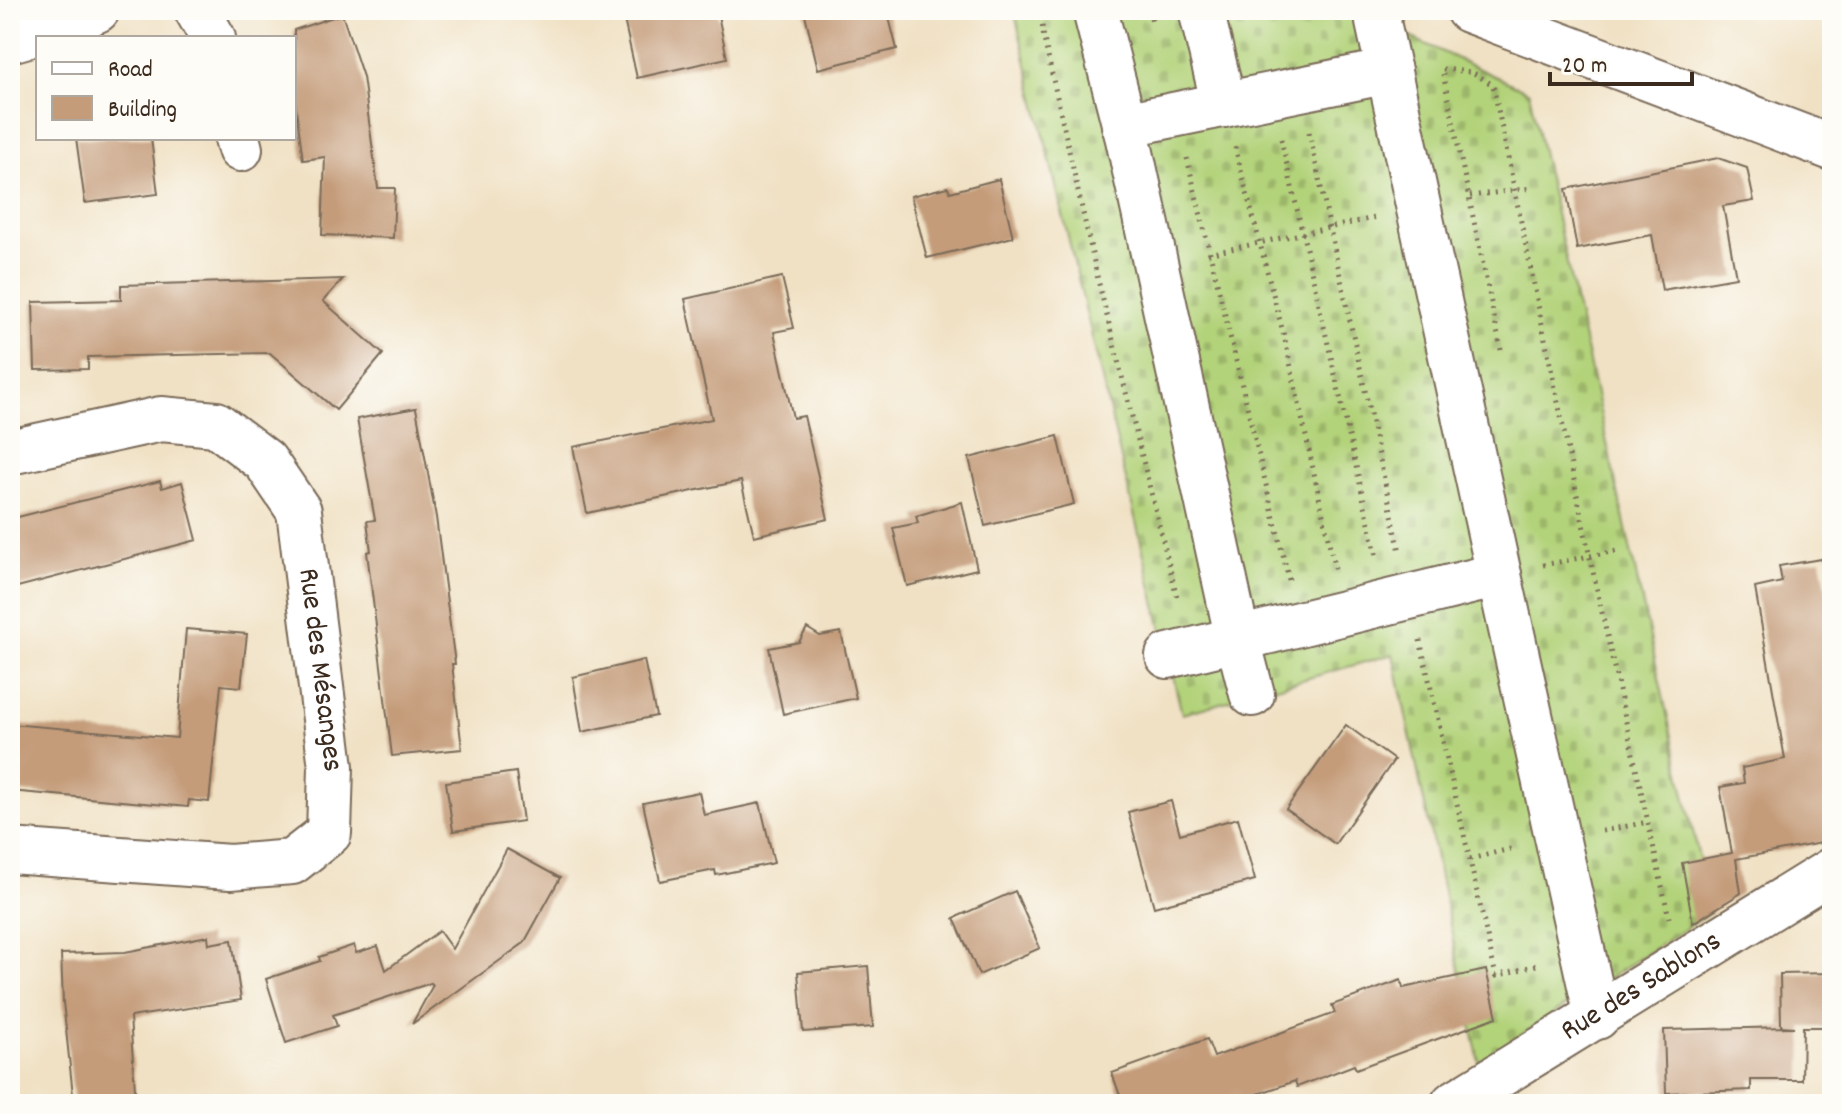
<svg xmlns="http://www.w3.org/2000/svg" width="1842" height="1114" font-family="Dekko,sans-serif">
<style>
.cemetery{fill:url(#cemetery-stones);stroke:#777e4c;stroke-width:2}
.building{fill:#c49c7a}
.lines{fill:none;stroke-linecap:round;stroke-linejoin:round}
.minor-casing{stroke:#7a6a58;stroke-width:48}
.path{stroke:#7a6a58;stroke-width:5;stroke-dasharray:2 6;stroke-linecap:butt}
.minor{stroke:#fff;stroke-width:44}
.labels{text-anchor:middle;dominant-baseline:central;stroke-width:8;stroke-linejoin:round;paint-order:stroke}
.street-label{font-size:30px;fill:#3b2a1e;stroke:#fdfcf7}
</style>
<defs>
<pattern id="cemetery-stones" width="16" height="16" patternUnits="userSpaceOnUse" patternTransform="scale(2)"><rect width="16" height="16" fill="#b3d37a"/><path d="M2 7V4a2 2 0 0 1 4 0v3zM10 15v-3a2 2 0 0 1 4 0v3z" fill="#9bb569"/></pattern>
</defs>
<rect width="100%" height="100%" fill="#fdfcf7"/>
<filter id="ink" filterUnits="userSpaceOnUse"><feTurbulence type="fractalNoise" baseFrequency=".0125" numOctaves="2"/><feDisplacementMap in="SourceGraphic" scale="16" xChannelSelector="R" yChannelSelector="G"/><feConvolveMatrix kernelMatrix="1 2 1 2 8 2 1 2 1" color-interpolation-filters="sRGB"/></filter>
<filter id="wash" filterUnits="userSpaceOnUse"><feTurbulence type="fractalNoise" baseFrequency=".006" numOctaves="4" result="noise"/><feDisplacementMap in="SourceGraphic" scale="32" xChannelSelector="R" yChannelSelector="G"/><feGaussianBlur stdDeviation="1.8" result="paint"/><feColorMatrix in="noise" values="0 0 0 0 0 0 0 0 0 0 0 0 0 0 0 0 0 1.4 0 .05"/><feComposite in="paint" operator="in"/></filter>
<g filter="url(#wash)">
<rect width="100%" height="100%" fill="#f0e1c4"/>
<path class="cemetery" d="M1014,10H1352L1529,92L1711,912L1479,1062L1393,654L1182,714Z"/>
<g id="blocks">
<g class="building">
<path d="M647,10H717L727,58L637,78L623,15Z"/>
<path d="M804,10H887L897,49L818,69Z"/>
<path d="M342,14L363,77L378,188H395L393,238L322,235L325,157L303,160L294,94V30Z"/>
<path d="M76,138H151L158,194L85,203Z"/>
<path d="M1718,158L1747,168L1754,201L1723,206L1736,277L1662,290L1652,235L1577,249L1566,189Z"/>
<path d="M999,179L1013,237L927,258L911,196L948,187L950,192Z"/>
<path d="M782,277L794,328L774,332L793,418L804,416L828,519L754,536L741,481L587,513L573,447L712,419L685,299Z"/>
<path d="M343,279L323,301L383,354L336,410L270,353L88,357V369L35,370L33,302L121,300V285Z"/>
<path d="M416,408L436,517L455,664H452L462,749L392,756L367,552L371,551L367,521L375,520L357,419Z"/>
<path d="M1058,436L1074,504L985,526L969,458Z"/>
<path d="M160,481L162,488L182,482L197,540L10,589V519Z"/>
<path d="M962,502L977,569L907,586L893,528L918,523L916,516Z"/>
<path d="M1821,559L1832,620V841L1736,859L1741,893L1693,923L1682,863L1732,853L1720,787L1744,783L1742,768L1785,759L1755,588L1782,582L1779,566Z"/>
<path d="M807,628L820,636L841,632L856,698L783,714L769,648L799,642Z"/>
<path d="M186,629L247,634L241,687L221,685L209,802L189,800L188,807L10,791V724L177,738Z"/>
<path d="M644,660L656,716L582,732L573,677Z"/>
<path d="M1346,725L1394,760L1335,844L1286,809Z"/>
<path d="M516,772L523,821L453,831L446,782Z"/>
<path d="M699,792L704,815L760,803L774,863L716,875L715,870L660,881L643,803Z"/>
<path d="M1171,801L1180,834L1238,818L1255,880L1154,907L1128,812Z"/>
<path d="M507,849L560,878L524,943L412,1024L433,985L431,983L333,1015L337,1026L286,1043L266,979L320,961L319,957L354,945L356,953L378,946L386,970L439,931L452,949Z"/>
<path d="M1015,891L1040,948L979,975L954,918Z"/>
<path d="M208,936L209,944L232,940L241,1000L130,1017L136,1104H74L63,1002L61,954L125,952Z"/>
<path d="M868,966L873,1027L803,1032L798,972Z"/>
<path d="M1486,970L1497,1017L1356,1069L1354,1065L1297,1087L1295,1081L1229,1104H1123L1112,1073L1207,1039L1214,1057L1335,1013L1332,1005L1401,980L1403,988Z"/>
<path d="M1832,973V1027H1803L1802,1080H1751V1090L1666,1093L1664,1030L1794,1027L1781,1026L1780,974Z"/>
</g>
</g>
</g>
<g filter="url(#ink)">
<use href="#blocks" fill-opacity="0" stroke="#7a6a58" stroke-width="2"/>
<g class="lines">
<g class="minor-casing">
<g id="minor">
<path d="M197,10L213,38"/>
<path d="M1095,10L1128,139L1238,640L1252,694"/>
<path d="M1201,10L1224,105"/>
<path d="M1380,10L1378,22L1499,575"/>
<path d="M1468,10L1832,148"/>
<path d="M10,40L66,24L97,10"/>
<path d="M1124,125L1389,71"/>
<path d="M237,138L240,149"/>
<path id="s1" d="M10,452L161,419L216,424L265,461L299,511L331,767L329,833L292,862L230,867L10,851"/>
<path d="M1168,656L1499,575L1597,1017"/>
<path id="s2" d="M1453,1104L1832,870"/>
</g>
</g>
<g class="path">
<path d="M1040,10L1044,39L1098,280L1178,601"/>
<path d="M1149,10L1153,25"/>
<path d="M1309,132L1400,552"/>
<path d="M1281,139L1377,558"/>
<path d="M1235,147L1286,344L1335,570"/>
<path d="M1187,158L1289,580"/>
<path d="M1470,196L1532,188"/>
<path d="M1208,254L1374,218"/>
<path d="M1501,350L1442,69L1472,72L1493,85L1590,558L1669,918"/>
<path d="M1543,565L1616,551"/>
<path d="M1420,640L1496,976L1540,964"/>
<path d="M1602,831L1648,822"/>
<path d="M1470,859L1514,848"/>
</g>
<use href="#minor" class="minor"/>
</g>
</g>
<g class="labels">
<g class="street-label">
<text stroke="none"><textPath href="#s1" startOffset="492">Rue des Mésanges</textPath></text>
<text stroke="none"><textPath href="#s2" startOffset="222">Rue des Sablons</textPath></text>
</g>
</g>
<rect width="1842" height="1114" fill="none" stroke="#fdfcf7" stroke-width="40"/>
<rect x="36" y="36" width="260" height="104" fill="#fdfcf7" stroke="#afa8a0" stroke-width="2"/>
<rect x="52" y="62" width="40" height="12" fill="#ffffff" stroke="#afa8a0" stroke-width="2"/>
<text x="108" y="76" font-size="24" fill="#3b2a1e">Road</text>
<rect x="52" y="96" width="40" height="24" fill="#c49c7a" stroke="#afa8a0" stroke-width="2"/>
<text x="108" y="116" font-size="24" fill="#3b2a1e">Building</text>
<path d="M1550 72v12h142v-12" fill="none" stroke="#3b2a1e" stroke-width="4"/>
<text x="1562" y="72" font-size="24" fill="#3b2a1e" stroke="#fdfcf7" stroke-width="6" paint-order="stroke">20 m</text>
</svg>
